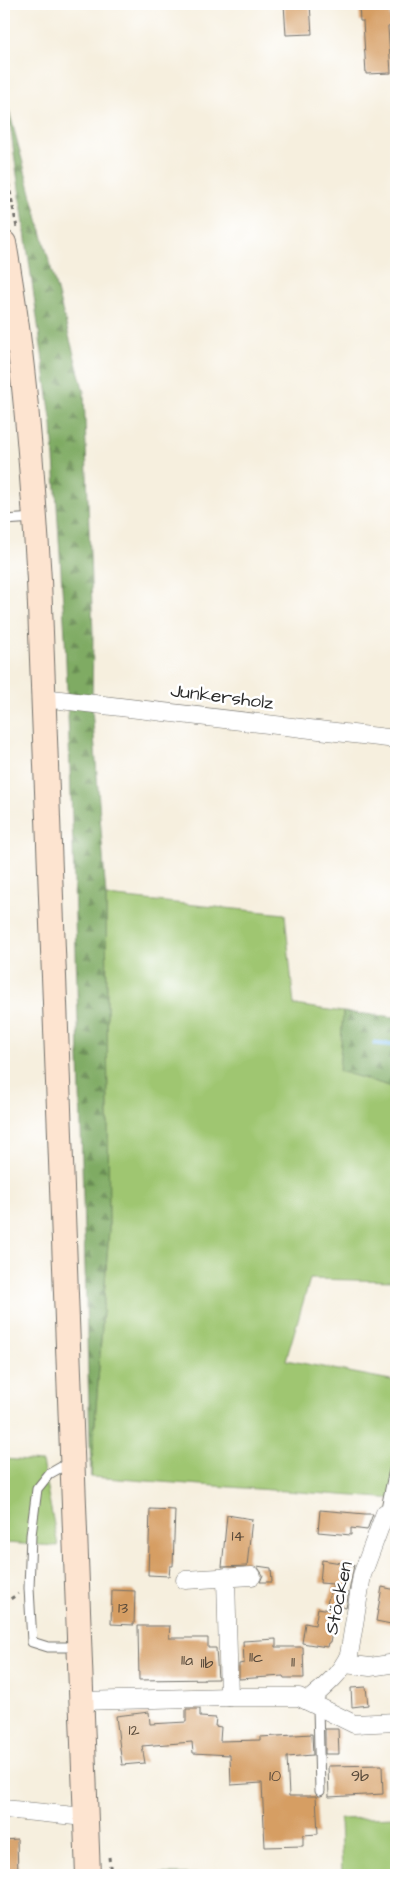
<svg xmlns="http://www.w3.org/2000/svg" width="400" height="1879" font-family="'Architects Daughter',sans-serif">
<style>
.green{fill:#9fc671;stroke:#65784e}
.forest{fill:url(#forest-firs);stroke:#556b47}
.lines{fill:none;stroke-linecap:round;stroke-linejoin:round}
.stream{stroke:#77bcee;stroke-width:5}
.building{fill:#d69e64}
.service-casing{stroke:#72706a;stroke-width:11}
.minor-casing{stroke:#72706a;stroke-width:19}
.secondary-casing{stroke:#72706a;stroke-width:26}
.path{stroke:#72706a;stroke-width:3;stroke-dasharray:4 4;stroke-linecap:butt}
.service{stroke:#fff;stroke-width:9}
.minor{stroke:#fff;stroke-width:18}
.secondary{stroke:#fde4d0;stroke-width:24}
.labels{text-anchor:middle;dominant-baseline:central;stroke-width:5;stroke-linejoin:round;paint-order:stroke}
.number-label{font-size:16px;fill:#564839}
.street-label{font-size:19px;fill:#2b2b2b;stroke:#fff}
</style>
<defs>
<pattern id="forest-firs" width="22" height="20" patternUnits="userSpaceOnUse" patternTransform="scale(1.25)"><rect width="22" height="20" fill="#7fab63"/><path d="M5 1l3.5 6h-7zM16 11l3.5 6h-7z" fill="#688b52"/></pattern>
</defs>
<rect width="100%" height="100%" fill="#fff"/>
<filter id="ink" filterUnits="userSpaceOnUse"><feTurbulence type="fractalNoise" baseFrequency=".02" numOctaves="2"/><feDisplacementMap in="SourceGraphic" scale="10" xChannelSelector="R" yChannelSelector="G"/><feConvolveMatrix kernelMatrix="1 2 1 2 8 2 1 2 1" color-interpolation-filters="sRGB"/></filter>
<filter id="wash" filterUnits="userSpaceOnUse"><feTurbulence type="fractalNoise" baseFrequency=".0096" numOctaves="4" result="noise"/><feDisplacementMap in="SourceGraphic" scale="20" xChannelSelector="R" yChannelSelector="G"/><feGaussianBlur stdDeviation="1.12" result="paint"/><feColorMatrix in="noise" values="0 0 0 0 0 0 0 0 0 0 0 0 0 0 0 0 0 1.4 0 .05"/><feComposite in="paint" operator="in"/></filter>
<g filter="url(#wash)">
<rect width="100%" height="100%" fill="#f6efde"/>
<g class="green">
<path d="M106,896L285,914L294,1005L343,1012L340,1071L396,1088V1281L310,1279L286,1360L396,1381V1499L91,1477L109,1229Z"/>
<path d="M4,1459L42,1462L58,1546L4,1543Z"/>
<path d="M396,1817V1875H342L340,1819Z"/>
<path d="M107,1873L263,1875H107Z"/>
</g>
<g class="forest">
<path d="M7,103L84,392L93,635L92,708L106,896L109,1229L91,1477L73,847L65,636L52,425Z"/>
<path d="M343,1012L396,1017V1088L339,1071Z"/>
</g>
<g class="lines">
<path class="stream" d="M375,1043L396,1045"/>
</g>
<g id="blocks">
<g class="building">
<path d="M284,4H310L312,34L286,35Z"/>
<path d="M359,4H389L391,26L388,27L391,73L366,74L363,21H360Z"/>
<path d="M150,1509L175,1510L173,1566H170L169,1576L148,1575Z"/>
<path d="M320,1510L365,1514H373L367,1530L351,1528V1535L318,1532Z"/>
<path d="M227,1515L252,1519L247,1566L222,1567Z"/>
<path d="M322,1560L354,1565L346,1608L327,1603L333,1584L320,1583Z"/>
<path d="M257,1566L271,1568L272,1582H260L263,1575Z"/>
<path d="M382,1587L396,1590V1625L376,1621Z"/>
<path d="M112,1590L135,1591L134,1625L111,1624Z"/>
<path d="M318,1608L336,1611L330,1643H328L327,1647L302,1643L305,1623L315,1625Z"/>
<path d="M138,1626H170L169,1638H208V1648H216L218,1679L139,1680Z"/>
<path d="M276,1639V1647H303L304,1678H284L283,1676L239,1679V1664L244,1663L243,1641Z"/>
<path d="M366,1687L368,1705L352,1707L351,1688Z"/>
<path d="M186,1709H200V1717L216,1718L215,1726L221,1727L220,1741L260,1740V1737L312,1734L313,1755L287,1757L289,1796H316L318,1834L303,1835V1846L265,1847L262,1783L231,1785L230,1755L193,1753L192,1742L142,1746L145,1763L122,1765L116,1716L149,1712L150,1724L186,1722Z"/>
<path d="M325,1729H338L339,1754H325Z"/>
<path d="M382,1765L383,1794L329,1797L328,1766Z"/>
<path d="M17,1839L18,1875H4V1840Z"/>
</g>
</g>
</g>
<g filter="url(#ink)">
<use href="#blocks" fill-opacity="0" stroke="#72706a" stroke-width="1"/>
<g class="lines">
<g class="service-casing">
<g id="service">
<path d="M4,520L35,518"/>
<path d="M70,1462L49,1474L37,1489L31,1535L29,1588L32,1642L48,1647H79"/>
<path d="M385,1513L396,1460"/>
<path d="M318,1707L320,1791"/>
</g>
</g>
<g class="minor-casing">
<g id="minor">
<path d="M43,698L396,739"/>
<path d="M226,1577L229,1697"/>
<path d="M185,1580L252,1576"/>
<path d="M345,1664L370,1667L396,1663"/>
<path d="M81,1701L229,1697H299L354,1724L396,1722"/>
<path d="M308,1701C324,1687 340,1675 349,1655L362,1575L385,1513"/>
<path d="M4,1809L85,1817"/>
</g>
</g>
<g class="secondary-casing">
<path id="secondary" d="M4,243C24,354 32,467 39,580L88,1875"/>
</g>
<g class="path">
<path d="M4,160L17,228"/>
<path d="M4,1603L18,1594"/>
<path d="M109,1857L111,1875"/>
</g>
<use href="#service" class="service"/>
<use href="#minor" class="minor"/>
<use href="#secondary" class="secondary"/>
</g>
</g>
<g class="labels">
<g class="number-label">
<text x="238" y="1536">14</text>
<text x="123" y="1608">13</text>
<text x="256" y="1657">11c</text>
<text x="187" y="1660">11a</text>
<text x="293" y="1662">11</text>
<text x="207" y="1663">11b</text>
<text x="134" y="1730">12</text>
<text x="275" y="1776">10</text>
<text x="360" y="1776">9b</text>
</g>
<g class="street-label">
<text transform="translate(222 697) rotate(7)">Junkersholz</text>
<text transform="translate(339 1598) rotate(-78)">Stöcken</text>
</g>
</g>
<rect width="400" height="1879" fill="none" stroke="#fff" stroke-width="20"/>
</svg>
